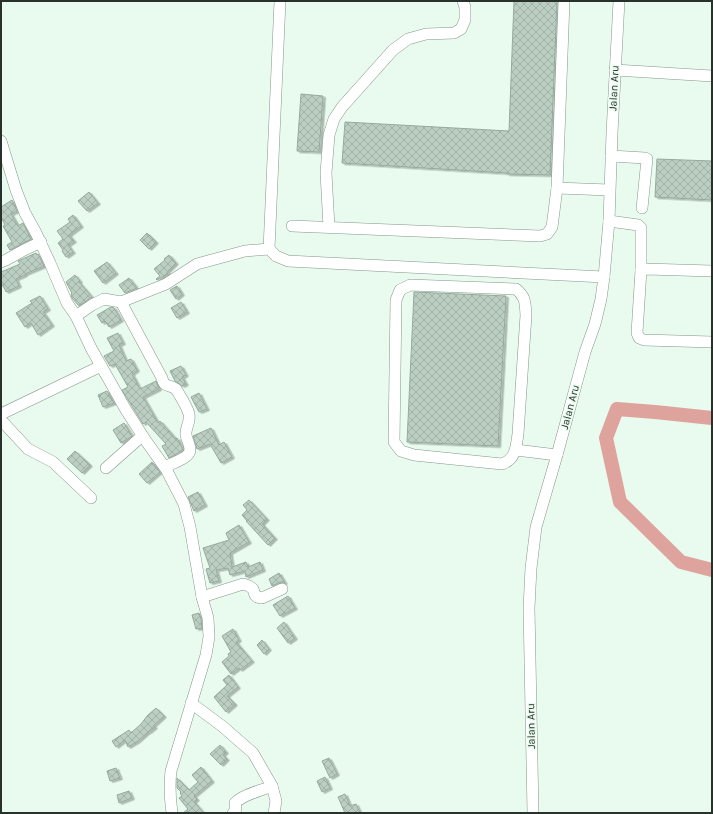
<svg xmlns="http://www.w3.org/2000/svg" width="713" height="814" font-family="Karla,sans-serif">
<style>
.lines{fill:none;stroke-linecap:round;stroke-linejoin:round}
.river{stroke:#dea39d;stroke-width:14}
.building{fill:url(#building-cross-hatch);stroke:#96a99c;filter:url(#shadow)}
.minor-casing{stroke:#85978b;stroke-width:12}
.minor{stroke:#fff;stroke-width:11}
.labels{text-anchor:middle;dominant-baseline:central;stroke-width:3;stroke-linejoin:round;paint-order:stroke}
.street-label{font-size:11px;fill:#29312c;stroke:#e8fbee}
</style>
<defs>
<pattern id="building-cross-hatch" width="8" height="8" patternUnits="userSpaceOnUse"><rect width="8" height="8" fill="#bbcec2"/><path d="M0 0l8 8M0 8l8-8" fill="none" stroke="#a1b1a7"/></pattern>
<filter id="shadow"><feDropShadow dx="2.5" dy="1.5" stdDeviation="0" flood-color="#0004"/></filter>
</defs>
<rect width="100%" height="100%" fill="#e8fbee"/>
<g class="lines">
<path class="river" d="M712,418L655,412L617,409L606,438L620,502L681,562L712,570"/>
</g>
<g class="building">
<path d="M514,1H557L550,175L507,174V173L342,163L345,122L509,131Z"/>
<path d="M301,94L323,96L319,152L297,151Z"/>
<path d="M657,159L712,161V200L655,197Z"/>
<path d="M89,192L98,203L87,211L78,201Z"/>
<path d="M12,200L17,211L11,214L18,226L23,223L31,239L10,250L7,245L12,242L3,226L5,225L1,217V207Z"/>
<path d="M73,215L81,226L69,235L74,241L68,245L73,252L66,257L62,251L63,250L58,243L63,239L57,231L70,222L68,219Z"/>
<path d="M147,233L156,242L149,249L140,240Z"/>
<path d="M36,253L37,255L38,254L44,266L25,274V275L16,279L19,286L6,292L3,285L1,286V272L20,264L18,261Z"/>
<path d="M169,255L176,263L167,272L168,274L157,280L156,279L160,276L154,269L165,260L164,259Z"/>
<path d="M107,262L116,273L103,283L94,271Z"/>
<path d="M75,275L80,281L79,282L92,297L79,306L72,298L71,294L72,293L66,282Z"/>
<path d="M129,278L137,288L125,293L119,285Z"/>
<path d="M177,286L182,294L176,299L170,290Z"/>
<path d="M414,292L506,296L498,446L407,442Z"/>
<path d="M40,296L48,309L43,312L52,325L38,335L31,323L25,327L16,313L32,303L30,301Z"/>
<path d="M181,302L187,312L177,318L171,308Z"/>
<path d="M111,307L114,308L121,320L109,327L105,321L102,323L97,315Z"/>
<path d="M118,333L123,343L119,345L126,361L131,359L137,370L132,374L140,389L156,381L159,389L143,397L158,423L160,421L176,439L177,438L183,449L178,453L169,458L162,446L166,444L146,422L143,424L122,390L128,387L115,364L110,366L104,356L114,351L107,338Z"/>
<path d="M181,366L186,375L182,377L186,384L182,386L175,381L170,371Z"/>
<path d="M107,391L114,403L103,407L98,395Z"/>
<path d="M199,393L207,409L199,412L191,397Z"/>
<path d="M124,423L132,436L121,443L113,430Z"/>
<path d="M211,428L219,445L224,442L232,457L221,463L210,444L197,449L193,436Z"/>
<path d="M75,451L90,465L82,473L67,459Z"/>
<path d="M152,462L160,472L147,483L139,474Z"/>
<path d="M198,492L205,505L194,511L188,497Z"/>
<path d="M249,500L267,519L262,524L275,538L268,545L246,521H247L242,515L247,510L243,505Z"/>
<path d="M239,525L249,542L230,553L232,567L246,562L248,567L260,562L263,570L246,577L245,571L230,575L228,568L216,570L219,581L210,583L206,569L210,568L203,548L229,540L226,533Z"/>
<path d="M279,573L285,583L280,582L272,586L269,579Z"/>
<path d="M288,596L295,608L280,616L273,605Z"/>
<path d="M199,613L201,619L202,628L196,629L192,615Z"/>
<path d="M284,622L295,638L288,643L277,628Z"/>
<path d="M233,629L239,640L236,642L252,661L240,670L239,668L231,674L222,662L229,656L228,654L231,652L222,636Z"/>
<path d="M262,640L269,649L264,654L257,645Z"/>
<path d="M229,675L238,687L227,696L235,704L226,712L214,697L227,685L223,680Z"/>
<path d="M156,708L164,716L153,726L155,727L149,732H148L138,741L128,747L125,740L116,747L112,741L129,730L131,733L141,724L148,715Z"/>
<path d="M220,745L226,752L223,755L227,759L221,765L210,754Z"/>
<path d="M329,758L337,774L330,778L322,761Z"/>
<path d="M201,767L212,781L194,796L197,799L194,802L204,813H183L188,809L179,798L182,796L180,793L181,792L177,788V778L189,790L198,782L192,775Z"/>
<path d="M116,768L120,778L110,781L107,771Z"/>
<path d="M325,777L330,788L322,792L317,781Z"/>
<path d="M129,791L132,798L119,803L117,795Z"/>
<path d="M345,794L350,806L356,804L360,813H345L338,797Z"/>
</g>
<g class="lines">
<g class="minor-casing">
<g id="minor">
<path d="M280,1L269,249L276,256L288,261L604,277"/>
<path d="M615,70L712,76"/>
<path d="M1,141L16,190L25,213L36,233L50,263L67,303L76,316L91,348L126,410L146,441L166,469L184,504L190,527L202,597L208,618L209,637L206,655L171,771C169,786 170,798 172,813"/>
<path d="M611,156L645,158L647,159L642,208"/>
<path d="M557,188L609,190"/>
<path d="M609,221L638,225L641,228V270L646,269L712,271"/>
<path d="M292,226L540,236L547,234L552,227L557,188L564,1"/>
<path d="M329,227L326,173L329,135L334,119L342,107L393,50L408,39L426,34L454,33L461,29L465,20V7L463,1"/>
<path d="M1,262L6,260L24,250L41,242"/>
<path d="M641,270L637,333L639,338L644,340L712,342"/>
<path d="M410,285L516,289C526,297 525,303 526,315L518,434C516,447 516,459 502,464L414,455L401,451L394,442L396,300L400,290Z"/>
<path d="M121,302L162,378C164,388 169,384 176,389C180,396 187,406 189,414C191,421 185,428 186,435C187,441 192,448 189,453C186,459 170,464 165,467"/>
<path d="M76,316L92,305L104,299L121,302L166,284L197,264L245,251L269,249"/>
<path d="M1,414L101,366"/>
<path d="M1,420L28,449L53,462L91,498"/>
<path d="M516,450L557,455"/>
<path d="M106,468L142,436"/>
<path d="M202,597L243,584L249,586L253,589L255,595L257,597L262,598L282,589"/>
<path d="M191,703L222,726L253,753L272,786L276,801L274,813"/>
<path d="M233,813L236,809L235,803C244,794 260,791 272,786"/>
<path d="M533,813L529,608L531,568L536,527L557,455L585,352L595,324L601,299L604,277L609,221L612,133L619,1"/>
</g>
</g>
<use href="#minor" class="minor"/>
</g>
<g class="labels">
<g class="street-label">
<text transform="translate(614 88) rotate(-87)">Jalan Aru</text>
<text transform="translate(570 407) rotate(-75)">Jalan Aru</text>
<text transform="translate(531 726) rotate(-91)">Jalan Aru</text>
</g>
</g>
<rect width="713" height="814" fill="none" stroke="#29312c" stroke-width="4"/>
</svg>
